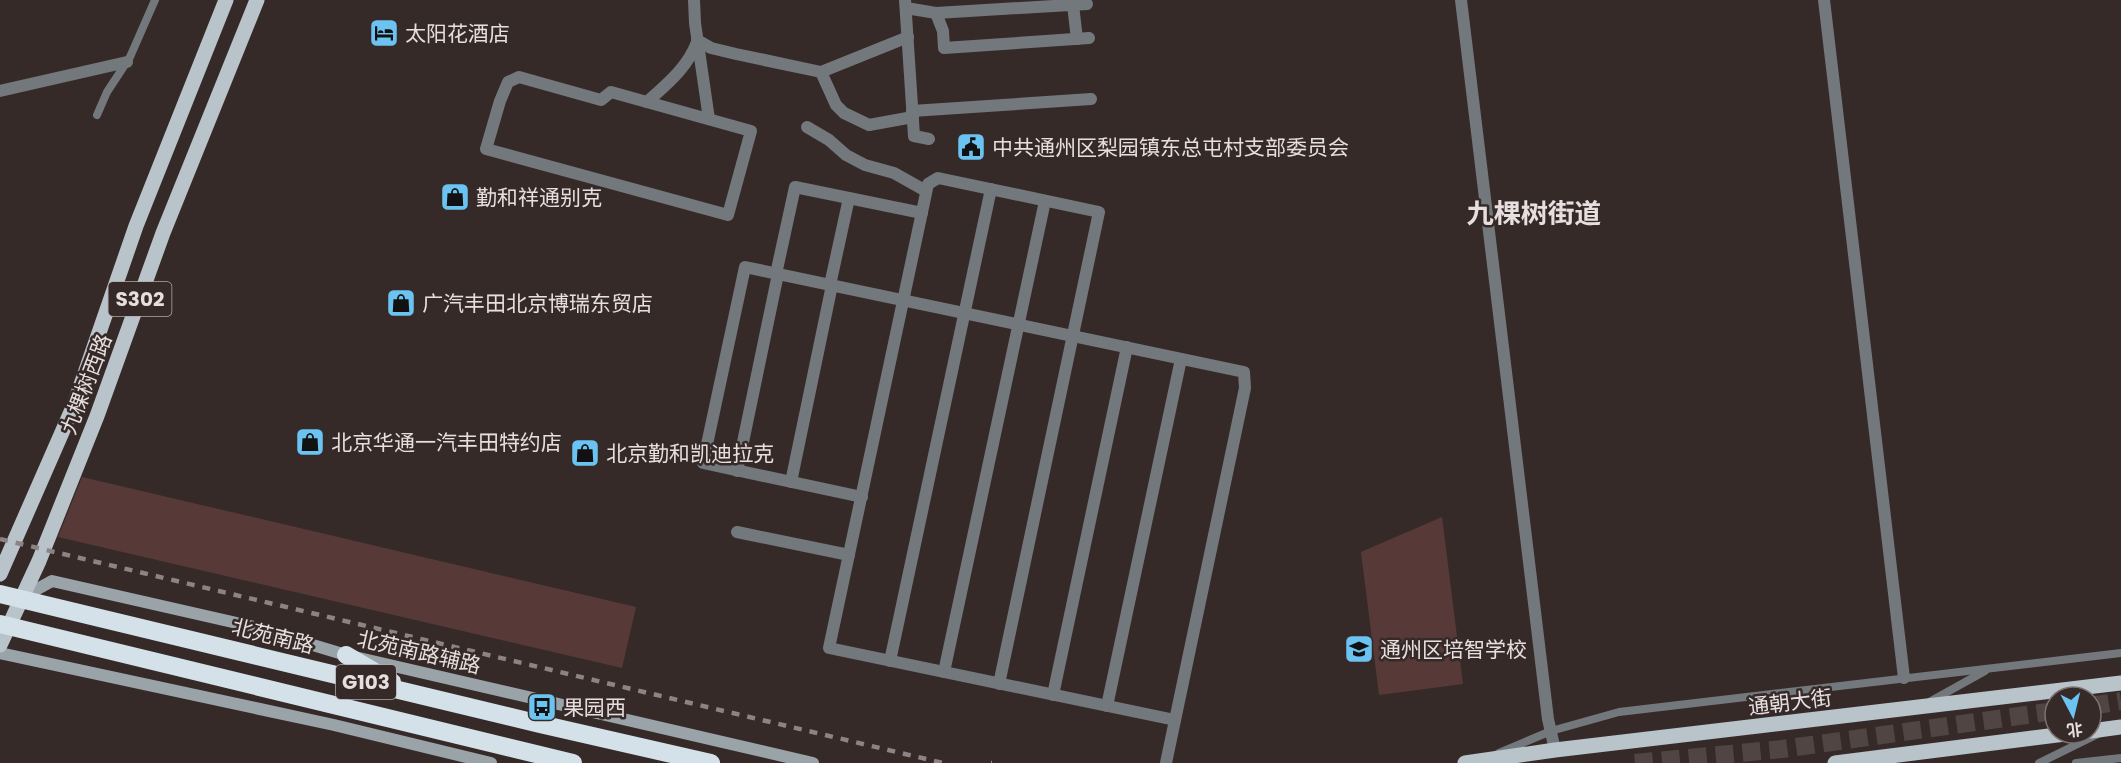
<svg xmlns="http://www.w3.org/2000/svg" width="2121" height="763" font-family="Poppins,'Noto Sans SC',sans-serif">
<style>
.green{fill:#573a38}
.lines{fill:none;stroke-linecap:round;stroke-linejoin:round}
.highway-tunnel{stroke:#514544;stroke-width:18;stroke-dasharray:18 9;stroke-linecap:butt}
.lane{stroke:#73787c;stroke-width:8}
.street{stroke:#73787c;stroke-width:12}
.secondary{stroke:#9aa3a8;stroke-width:12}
.primary{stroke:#b9c3ca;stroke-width:15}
.highway{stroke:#d4e1e9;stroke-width:18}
.rail{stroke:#8d8383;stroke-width:4.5;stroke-dasharray:8 8;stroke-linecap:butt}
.labels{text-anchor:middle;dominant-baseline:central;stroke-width:5;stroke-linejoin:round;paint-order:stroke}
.shield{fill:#362a29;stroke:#b2a9a8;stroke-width:1.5}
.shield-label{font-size:20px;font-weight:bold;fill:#e7dfdf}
.poi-label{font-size:21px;fill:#e7dfdf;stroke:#362a29;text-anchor:start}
.street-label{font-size:21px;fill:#e7dfdf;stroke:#362a29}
.district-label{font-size:27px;font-weight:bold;fill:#e7dfdf;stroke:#362a29}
</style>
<rect width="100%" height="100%" fill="#362a29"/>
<g class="green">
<path d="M82,477L636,607L622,668L58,537Z"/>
<path d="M1442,517L1463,684L1379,695L1361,552Z"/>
</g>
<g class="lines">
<g class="highway-tunnel">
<path d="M2091,706L2121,701"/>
<path d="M1635,763L1782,749L2055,711"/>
</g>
<g class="lane">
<path d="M97,115L107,92L130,57L155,0"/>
<path d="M1931,701L1985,671"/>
<path d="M1499,753L1551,731L1619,712L2121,653"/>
<path d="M2039,763L2098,734"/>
<path d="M2076,763L2121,758"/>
</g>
<g class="street">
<path d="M694,0L695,23L709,119"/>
<path d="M905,0L914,136L929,139"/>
<path d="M1461,0L1548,719L1555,750"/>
<path d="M1824,0L1904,678"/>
<path d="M1073,5L1077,39"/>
<path d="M906,8L936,13L1087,4"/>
<path d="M936,13L943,31L944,48L1089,38"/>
<path d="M697,40L711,48L736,54L821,72L908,37"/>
<path d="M821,72L836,105L844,113L869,125L913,117"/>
<path d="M519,77L601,100L611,92L751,131L728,215L486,149L500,101L508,82Z"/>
<path d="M0,91L127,62"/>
<path d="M647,102C667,84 688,67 697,42"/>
<path d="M912,111L1091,99"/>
<path d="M807,127L829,140L846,155L865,165L894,173L926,191"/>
<path d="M776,274L795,187L922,213"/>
<path d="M830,285L849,198"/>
<path d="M737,471L778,274"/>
<path d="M791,482L832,285"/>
<path d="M862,497L703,463L745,267L1244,372L1245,388L1166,763"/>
<path d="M737,532L849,555"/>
<path d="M890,661L991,189"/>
<path d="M944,672L1045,201"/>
<path d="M999,684L1099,212L938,178L928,184L829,648L1175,720"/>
<path d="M1053,695L1127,347"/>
<path d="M1107,706L1181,359"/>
</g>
<g class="secondary">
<path d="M21,598L52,581L250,626L346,655L813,763"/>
<path d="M0,653L334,725L491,763"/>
</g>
<g class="primary">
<path d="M0,574L74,405L136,226L226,0"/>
<path d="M0,645L39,561L97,416L163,233L257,0"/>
<path d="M2091,731L2121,727"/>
<path d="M1465,763L1555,750L2121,683"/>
<path d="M1835,763L2073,733"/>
</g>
<g class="highway">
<path d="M0,594L540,724L711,763"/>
<path d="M0,624L573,763"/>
<path d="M346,655L392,682"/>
</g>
<g class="rail">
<path d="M0,539L943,763"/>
<path d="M991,763H992"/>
</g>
</g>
<defs>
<g id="hotel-square" transform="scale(1.5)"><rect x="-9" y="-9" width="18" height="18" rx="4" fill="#6bc3f2" stroke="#362a29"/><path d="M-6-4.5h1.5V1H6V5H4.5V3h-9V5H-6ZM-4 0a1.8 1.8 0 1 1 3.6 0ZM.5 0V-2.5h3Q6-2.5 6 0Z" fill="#111"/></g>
<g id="civic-square" transform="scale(1.5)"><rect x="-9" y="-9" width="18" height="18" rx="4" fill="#6bc3f2" stroke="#362a29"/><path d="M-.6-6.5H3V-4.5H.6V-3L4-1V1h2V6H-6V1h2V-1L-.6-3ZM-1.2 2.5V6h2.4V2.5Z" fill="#111"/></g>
<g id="shop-square" transform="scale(1.5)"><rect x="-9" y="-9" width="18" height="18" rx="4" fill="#6bc3f2" stroke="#362a29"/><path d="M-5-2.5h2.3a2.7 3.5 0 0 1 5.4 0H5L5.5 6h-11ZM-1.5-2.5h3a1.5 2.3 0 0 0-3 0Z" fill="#111"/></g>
<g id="school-square" transform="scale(1.5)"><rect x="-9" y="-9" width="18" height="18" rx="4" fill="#6bc3f2" stroke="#362a29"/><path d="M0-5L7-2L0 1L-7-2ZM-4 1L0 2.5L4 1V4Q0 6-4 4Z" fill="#111"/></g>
<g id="bus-square" transform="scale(1.5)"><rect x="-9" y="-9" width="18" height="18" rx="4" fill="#6bc3f2" stroke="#362a29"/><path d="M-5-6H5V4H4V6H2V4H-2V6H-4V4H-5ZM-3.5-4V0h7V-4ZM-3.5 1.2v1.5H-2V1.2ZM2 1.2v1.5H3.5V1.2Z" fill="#111"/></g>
</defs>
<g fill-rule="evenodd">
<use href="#hotel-square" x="384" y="33"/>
<use href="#civic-square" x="971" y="147"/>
<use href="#shop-square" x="455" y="197"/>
<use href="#shop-square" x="401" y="303"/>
<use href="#shop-square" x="310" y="442"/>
<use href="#shop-square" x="585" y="453"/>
<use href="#school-square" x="1359" y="649"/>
<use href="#bus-square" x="542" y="707"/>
</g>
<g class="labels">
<g class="shield">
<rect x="108.5" y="282" width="63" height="34" rx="4.5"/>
<rect x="336" y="665" width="60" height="34" rx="4.5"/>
</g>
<g class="shield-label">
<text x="140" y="299">S302</text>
<text x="366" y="682">G103</text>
</g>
<g class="poi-label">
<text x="405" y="33">太阳花酒店</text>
<text x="992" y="147">中共通州区梨园镇东总屯村支部委员会</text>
<text x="476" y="197">勤和祥通别克</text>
<text x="422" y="303">广汽丰田北京博瑞东贸店</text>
<text x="331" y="442">北京华通一汽丰田特约店</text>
<text x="606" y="453">北京勤和凯迪拉克</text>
<text x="1380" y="649">通州区培智学校</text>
<text x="563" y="707">果园西</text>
</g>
<g class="street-label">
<text transform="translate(86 384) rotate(-69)">九棵树西路</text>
<text transform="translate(273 636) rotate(14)">北苑南路</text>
<text transform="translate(419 652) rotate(13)">北苑南路辅路</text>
<text transform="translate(1790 702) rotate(-7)">通朝大街</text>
</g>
<g class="district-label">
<text x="1534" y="213">九棵树街道</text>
</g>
</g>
<g transform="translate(2073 715) rotate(173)"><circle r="28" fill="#362a29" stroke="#7d7272" stroke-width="1.5"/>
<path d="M0-4.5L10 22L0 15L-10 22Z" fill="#6bc3f2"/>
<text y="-9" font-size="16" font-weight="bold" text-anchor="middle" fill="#e7dfdf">北</text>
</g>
</svg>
